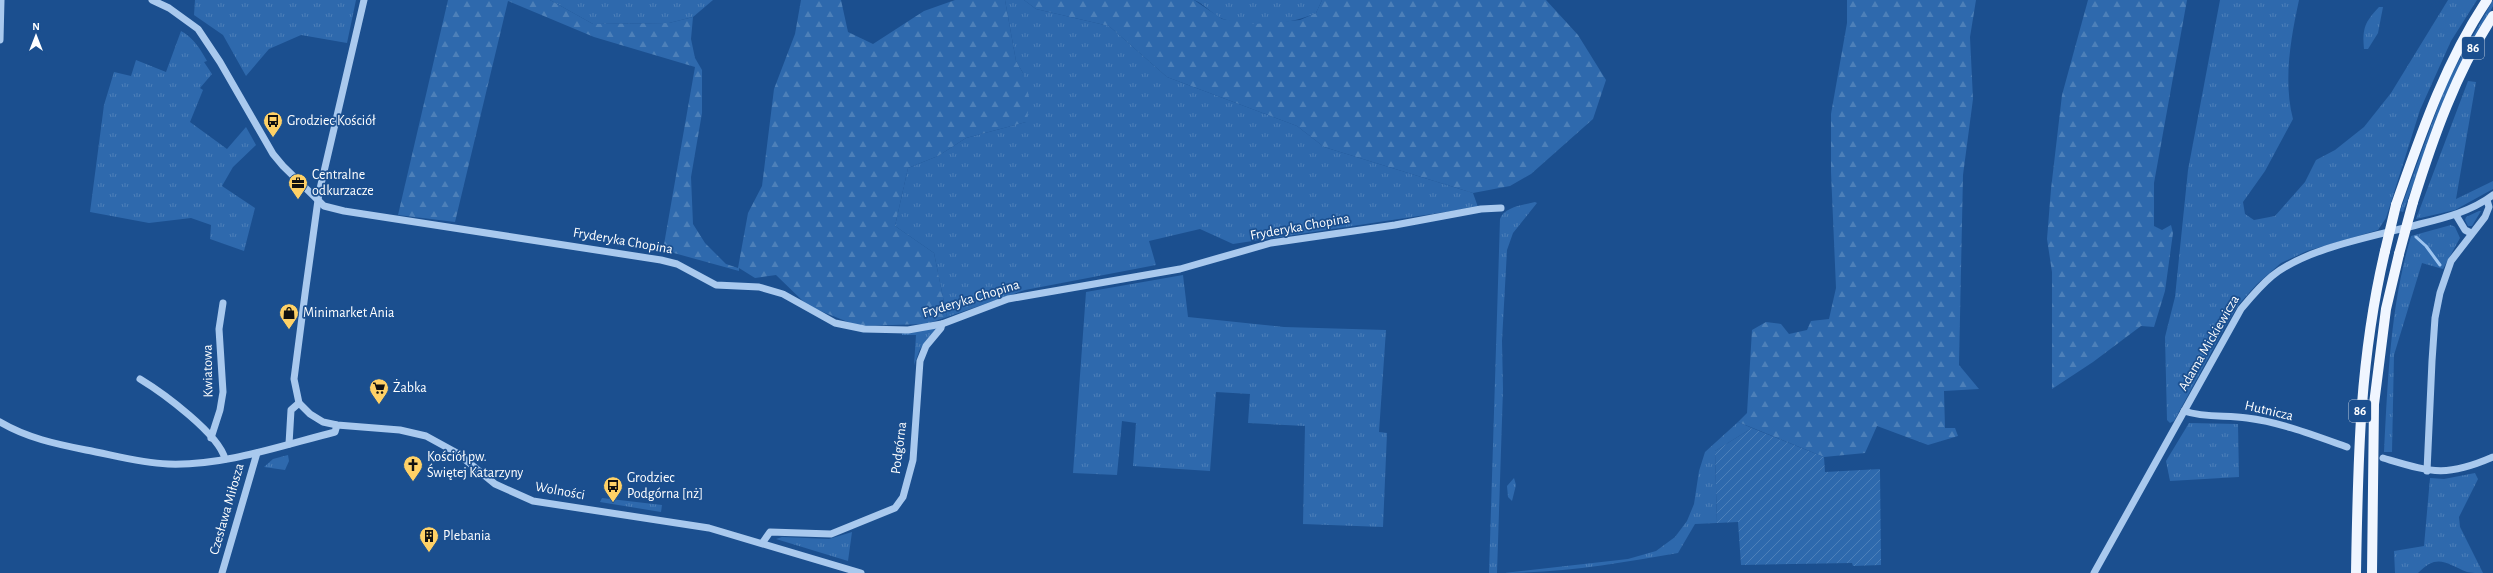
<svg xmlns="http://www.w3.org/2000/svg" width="2493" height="573" font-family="'Alegreya Sans',sans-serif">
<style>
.grass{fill:url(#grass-tufts)}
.forest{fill:url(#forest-firs)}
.garden{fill:url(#garden-furrows)}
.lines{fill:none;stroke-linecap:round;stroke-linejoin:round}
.stream{stroke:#9cc4f0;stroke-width:3}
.minor{stroke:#a9c9ee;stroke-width:7}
.major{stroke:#f0f6ff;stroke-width:10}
.major-bridge{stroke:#f0f6ff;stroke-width:10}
.labels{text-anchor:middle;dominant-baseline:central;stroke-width:3.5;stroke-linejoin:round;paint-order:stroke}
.shield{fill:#1b4f8f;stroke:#bbcadd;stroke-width:1}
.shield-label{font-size:13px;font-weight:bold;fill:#fff}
.poi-label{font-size:14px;fill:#fff;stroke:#1b4f8f;text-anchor:start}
.street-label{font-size:14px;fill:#fff;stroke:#1b4f8f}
</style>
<defs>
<pattern id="grass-tufts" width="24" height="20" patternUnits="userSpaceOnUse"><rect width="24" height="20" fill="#2e69ad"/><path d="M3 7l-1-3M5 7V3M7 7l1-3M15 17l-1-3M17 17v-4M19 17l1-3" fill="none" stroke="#4d80b9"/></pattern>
<pattern id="forest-firs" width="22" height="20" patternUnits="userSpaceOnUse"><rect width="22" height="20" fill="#2e69ad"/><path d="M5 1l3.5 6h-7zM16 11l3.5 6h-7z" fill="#4d80b9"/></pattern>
<pattern id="garden-furrows" width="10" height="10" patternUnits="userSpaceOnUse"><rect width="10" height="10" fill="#2e69ad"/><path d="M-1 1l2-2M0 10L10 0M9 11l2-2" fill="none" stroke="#4d80b9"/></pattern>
</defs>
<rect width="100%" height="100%" fill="#1b4f8f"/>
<g class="grass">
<path d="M195,0H356L347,43L301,35L269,49L246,76L223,35L194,15Z"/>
<path d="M550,0H713L693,17L669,23L593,24Z"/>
<path d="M1005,0H1024L1036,9L1109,26L1167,77L1297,126L1324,147L1473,193L1478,207L1233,244L1200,229L1149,241L1156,265L1025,290L947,317L934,253L895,226L908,168L938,156L966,138L1026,122L1023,73L1016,61Z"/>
<path d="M1194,0H1322L1316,13C1290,25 1251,28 1223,19C1212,15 1205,4 1194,0Z"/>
<path d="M2220,0H2299C2291,37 2283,81 2293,119L2265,171L2243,202L2245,214L2254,220L2275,216L2305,182L2316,160L2335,150L2364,127L2391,93L2448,0H2477L2451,41L2420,110L2386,218L2378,230L2307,251L2281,263L2257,284L2239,304L2225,327L2174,421L2170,423L2167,420L2165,337L2175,297L2188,170Z"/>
<path d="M2493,0V6L2450,86L2403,212L2400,211L2447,82Z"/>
<path d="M2379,7H2383L2378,33L2368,49H2364C2362,28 2365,22 2379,7Z"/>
<path d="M181,31C194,38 200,49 207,61L204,62L212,74L200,88L203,90L190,122L227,149L246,127L256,145L233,167L222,186L255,208L244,251L210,239L211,225L191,218L149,223L90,212L104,105L114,72L131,76L136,60L166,72Z"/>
<path d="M2468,81L2476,82L2456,199L2493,181V189L2455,210L2416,219Z"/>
<path d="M1535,202L1537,203L1513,233L1507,250L1502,341L1503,389L1497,573H1489L1500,219C1504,207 1523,205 1535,202Z"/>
<path d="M2479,211H2481L2472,226H2468L2465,220L2466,217Z"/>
<path d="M2451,225L2455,227L2460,238L2443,269L2422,263L2394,355L2392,452H2384C2388,379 2390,307 2411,236Z"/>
<path d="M1183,275L1188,317L1284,327L1386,330L1379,432L1387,433L1383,527L1303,524L1305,426L1248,423L1250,394L1216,392L1210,471L1133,466L1136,423L1122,421L1117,475L1073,473L1086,292Z"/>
<path d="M936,328L937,332L920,349L914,365L916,335H902V333Z"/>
<path d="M1738,422L1752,428L1715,451L1717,523L1695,524L1678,553C1621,563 1562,573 1504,573L1628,559L1656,551L1675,537L1687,521L1694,504L1699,471L1705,452Z"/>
<path d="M2189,423L2238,424L2239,477L2170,481L2166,461Z"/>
<path d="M288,455L289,461L285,470L264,467L273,459Z"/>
<path d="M2475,473L2478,479L2459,517L2460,527L2483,573C2478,573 2472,573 2467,572C2446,563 2437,553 2418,573H2395L2394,551L2424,546L2430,478L2444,479Z"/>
<path d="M1514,478L1516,485L1512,501L1508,497L1507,486Z"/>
<path d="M542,485L562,491L560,495L540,492Z"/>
<path d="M602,498L662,505L661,512L600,502Z"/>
<path d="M852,532L848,561L776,539L782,537L829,539Z"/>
</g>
<g class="forest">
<path d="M448,0H550L593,24L669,23L693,17L691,39L695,58L702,70V113L691,177L693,224L705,243L726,264L738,268L748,213L762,186L774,89L795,34L801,0H841L848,32L873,44L924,11L955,0H1005L1016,61L1023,73L1030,101L1026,122L966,138L938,156L908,168L895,226L934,253L947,317L926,324L858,326L808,306L776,275L755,278L739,268V271L663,250L695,67L594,37L508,1L455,222L398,215Z"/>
<path d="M1024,0H1194L1222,19L1255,24L1300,20L1316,13L1322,0H1546L1578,35L1606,80L1593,119L1531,174L1510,186L1473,193L1324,147L1297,126L1167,77L1109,26L1036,9Z"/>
<path d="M1847,0H1976L1970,37L1973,99L1963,175L1959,365L1979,389L1944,391L1945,428H1955L1958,436L1928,445L1877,426L1865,453L1824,457L1738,422L1747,413L1752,330L1766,322L1781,324L1789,334L1807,330L1811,321L1829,319L1836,288L1831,172V114L1847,23Z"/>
<path d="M2088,0H2187L2154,183V226L2162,230L2171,225L2173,233L2165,291L2154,327L2141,326L2093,362L2052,389V272L2047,239L2051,189L2062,95Z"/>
</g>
<path class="garden" d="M1752,428L1824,457L1825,472L1880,469L1881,565L1853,566L1852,563L1741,565L1738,522L1717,523L1715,451Z"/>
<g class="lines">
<path class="stream" d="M2416,237L2426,246L2440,265"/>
<g class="minor">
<path d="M152,0L169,8L198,29L220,62L273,154L283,166L324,206L344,211L661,260L677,264L716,285L759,287L783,294L835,323L864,329L908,330L942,324L1008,299L1180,269L1271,243L1395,225L1481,209L1501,208"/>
<path d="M364,0L319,193L305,294L294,379L299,403L310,414L323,422L337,425L400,430L426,436L457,453L495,484L533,501L709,528L861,573"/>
<path d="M0,40L1,0"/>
<path d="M2456,215L2465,230L2471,233"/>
<path d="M140,379C163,393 219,434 225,459"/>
<path d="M2184,411C2205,418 2226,415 2247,418C2280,422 2316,436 2347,447"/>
<path d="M0,422C27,438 56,444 86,450C113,455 140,463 168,464C224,466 280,446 335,432L337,425"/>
<path d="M211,438L220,410L223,392L219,329L223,303"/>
<path d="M289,444L291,410L299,403"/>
<path d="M2383,458C2431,472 2445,478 2493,457"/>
<path d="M2427,471L2432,361L2435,318L2440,293L2451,261L2485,217L2489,207L2487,200"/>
<path d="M763,542L770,532L831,534L895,508L903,497L913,460L920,361L926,346L941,328L942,324"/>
<path d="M222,573L257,453"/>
<path d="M2094,573L2241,309C2251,297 2260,286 2272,276C2308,247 2376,236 2420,224C2445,218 2472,211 2493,195"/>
</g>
<g class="major">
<path d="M2413,202C2433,138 2456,72 2493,16"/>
<path d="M2396,205C2421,134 2445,63 2487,0"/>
<path d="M2356,573C2358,461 2359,361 2385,251"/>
<path d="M2372,573L2374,404L2386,309L2399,254"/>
</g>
<g class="major-bridge">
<path d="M2385,251L2396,205"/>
<path d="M2399,254L2413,202"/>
</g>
</g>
<defs>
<g id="bus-pin" transform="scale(1)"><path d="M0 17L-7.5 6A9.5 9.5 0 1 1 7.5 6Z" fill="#ffd166" stroke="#1b4f8f"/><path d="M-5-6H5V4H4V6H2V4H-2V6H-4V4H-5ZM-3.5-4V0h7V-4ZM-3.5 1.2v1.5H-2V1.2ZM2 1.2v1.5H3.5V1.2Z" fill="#111"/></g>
<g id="office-pin" transform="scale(1)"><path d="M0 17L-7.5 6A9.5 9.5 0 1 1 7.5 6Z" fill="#ffd166" stroke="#1b4f8f"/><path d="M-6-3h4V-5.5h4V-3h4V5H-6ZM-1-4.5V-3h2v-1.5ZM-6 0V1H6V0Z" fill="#111"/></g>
<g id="shop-pin" transform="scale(1)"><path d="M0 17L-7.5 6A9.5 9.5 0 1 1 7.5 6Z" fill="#ffd166" stroke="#1b4f8f"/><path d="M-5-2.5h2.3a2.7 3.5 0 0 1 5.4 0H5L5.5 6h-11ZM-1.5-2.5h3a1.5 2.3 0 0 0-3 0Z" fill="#111"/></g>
<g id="supermarket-pin" transform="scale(1)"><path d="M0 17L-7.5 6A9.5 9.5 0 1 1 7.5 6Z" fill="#ffd166" stroke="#1b4f8f"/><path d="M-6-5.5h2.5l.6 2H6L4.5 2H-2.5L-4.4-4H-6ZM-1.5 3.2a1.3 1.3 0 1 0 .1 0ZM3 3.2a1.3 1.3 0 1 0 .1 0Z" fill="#111"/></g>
<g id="church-pin" transform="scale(1)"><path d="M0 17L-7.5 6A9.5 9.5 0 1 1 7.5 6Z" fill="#ffd166" stroke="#1b4f8f"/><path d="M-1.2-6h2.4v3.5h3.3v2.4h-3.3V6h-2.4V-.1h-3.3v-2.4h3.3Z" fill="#111"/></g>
<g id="building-pin" transform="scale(1)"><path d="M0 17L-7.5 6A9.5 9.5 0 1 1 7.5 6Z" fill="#ffd166" stroke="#1b4f8f"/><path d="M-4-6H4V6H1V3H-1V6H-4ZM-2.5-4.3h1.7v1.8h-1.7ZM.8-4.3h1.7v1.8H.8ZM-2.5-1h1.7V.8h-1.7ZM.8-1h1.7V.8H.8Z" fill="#111"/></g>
</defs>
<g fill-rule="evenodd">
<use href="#bus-pin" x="273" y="121"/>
<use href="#office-pin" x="298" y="183"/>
<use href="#shop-pin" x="289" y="313"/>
<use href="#supermarket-pin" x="379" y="388"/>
<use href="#church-pin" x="413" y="465"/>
<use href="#bus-pin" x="613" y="486"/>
<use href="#building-pin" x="429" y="536"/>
</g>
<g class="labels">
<g class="shield">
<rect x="2462" y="37" width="22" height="22" rx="3"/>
<rect x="2349" y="400" width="22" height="22" rx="3"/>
</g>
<g class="shield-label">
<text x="2473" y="48">86</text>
<text x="2360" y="411">86</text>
</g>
<g class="poi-label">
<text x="287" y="121">Grodziec Kościół</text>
<text x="312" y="175">Centralne<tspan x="312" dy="16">odkurzacze</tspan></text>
<text x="303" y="313">Minimarket Ania</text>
<text x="393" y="388">Żabka</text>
<text x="427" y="457">Kościół pw.<tspan x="427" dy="16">Świętej Katarzyny</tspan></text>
<text x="627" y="478">Grodziec<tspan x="627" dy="16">Podgórna [nż]</tspan></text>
<text x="443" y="536">Plebania</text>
</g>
<g class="street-label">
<text transform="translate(1300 227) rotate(-10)">Fryderyka Chopina</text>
<text transform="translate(623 241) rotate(10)">Fryderyka Chopina</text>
<text transform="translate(971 299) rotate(-17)">Fryderyka Chopina</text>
<text transform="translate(2209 343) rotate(-60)">Adama Mickiewicza</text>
<text transform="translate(208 371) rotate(-91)">Kwiatowa</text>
<text transform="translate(2269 411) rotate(13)">Hutnicza</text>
<text transform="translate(899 448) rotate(-83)">Podgórna</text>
<text transform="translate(560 491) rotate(10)">Wolności</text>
<text transform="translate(227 509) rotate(-74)">Czesława Miłosza</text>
</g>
</g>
<g transform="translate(36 36)" stroke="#1b4f8f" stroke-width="3" paint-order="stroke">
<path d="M0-3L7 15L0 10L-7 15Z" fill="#ffffff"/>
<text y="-6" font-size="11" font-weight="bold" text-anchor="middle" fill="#ffffff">N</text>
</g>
</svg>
